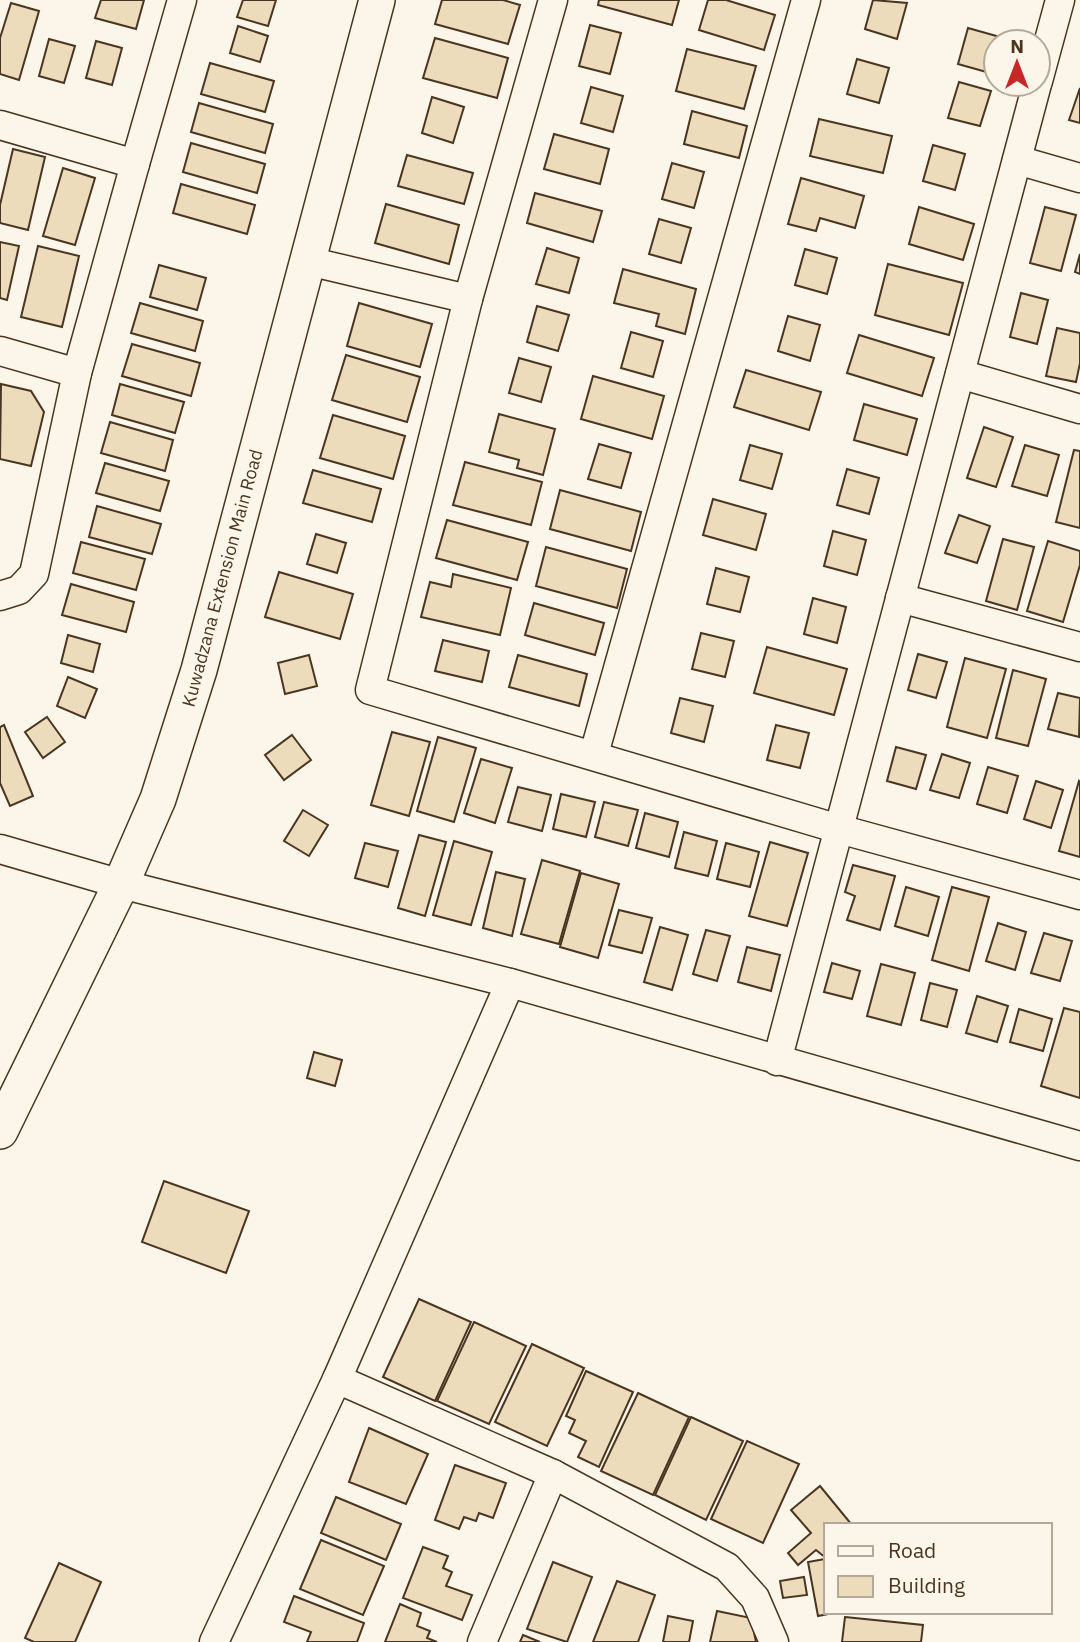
<svg xmlns="http://www.w3.org/2000/svg" width="1080" height="1642" font-family="'IBM Plex Sans',sans-serif">
<style>
.building{fill:#ecdcbc;stroke:#4a3520;stroke-width:2}
.lines{fill:none;stroke-linecap:round;stroke-linejoin:round}
.minor-casing{stroke:#4a3520;stroke-width:31}
.tertiary-casing{stroke:#4a3520;stroke-width:38}
.minor{stroke:#fbf6e9;stroke-width:28}
.tertiary{stroke:#fbf6e9;stroke-width:35}
.labels{text-anchor:middle;dominant-baseline:central;stroke-width:5;stroke-linejoin:round;paint-order:stroke}
.street-label{font-size:18px;fill:#4a3520;stroke:#fbf6e9}
</style>
<rect width="100%" height="100%" fill="#fbf6e9"/>
<g class="building">
<path d="M101,0H144L136,29L95,18Z"/>
<path d="M243,0H276L268,26L237,17Z"/>
<path d="M442,0H503L520,5L508,44L435,24Z"/>
<path d="M599,0H679L672,25L598,5Z"/>
<path d="M708,0H726L775,15L764,50L699,30Z"/>
<path d="M873,0L907,3L897,39L865,29Z"/>
<path d="M11,3L39,11L19,80L0,74V38Z"/>
<path d="M590,25L621,33L610,74L579,66Z"/>
<path d="M238,26L268,36L260,62L230,53Z"/>
<path d="M968,28L1000,37L990,73L958,64Z"/>
<path d="M435,38L508,58L497,98L423,78Z"/>
<path d="M49,39L75,46L64,83L39,76Z"/>
<path d="M96,41L122,48L112,85L86,78Z"/>
<path d="M687,49L756,66L744,109L676,91Z"/>
<path d="M857,59L889,68L879,103L847,94Z"/>
<path d="M210,63L274,81L265,112L201,94Z"/>
<path d="M959,82L991,91L980,126L948,118Z"/>
<path d="M591,87L623,96L613,132L581,123Z"/>
<path d="M1080,88V123L1069,120Z"/>
<path d="M432,97L464,107L453,143L422,133Z"/>
<path d="M199,103L273,124L265,153L191,132Z"/>
<path d="M692,111L747,126L739,158L684,144Z"/>
<path d="M819,119L892,136L883,173L810,156Z"/>
<path d="M554,134L609,149L600,184L544,169Z"/>
<path d="M191,143L265,164L257,193L183,172Z"/>
<path d="M933,145L965,154L955,190L923,181Z"/>
<path d="M13,149L45,157L28,230L0,223V205Z"/>
<path d="M407,155L473,173L464,204L398,186Z"/>
<path d="M672,163L704,172L694,208L662,199Z"/>
<path d="M63,168L95,178L75,245L43,236Z"/>
<path d="M801,178L864,196L855,228L820,218L816,231L788,224Z"/>
<path d="M181,184L255,205L247,234L173,213Z"/>
<path d="M535,193L602,211L593,242L527,223Z"/>
<path d="M386,204L459,225L449,264L375,243Z"/>
<path d="M919,207L974,224L963,260L909,244Z"/>
<path d="M1045,207L1076,215L1061,271L1030,263Z"/>
<path d="M659,219L691,228L681,263L649,254Z"/>
<path d="M0,242L19,246L7,300L0,298Z"/>
<path d="M38,246L79,256L62,327L21,317Z"/>
<path d="M547,248L579,258L569,293L536,284Z"/>
<path d="M805,249L837,258L827,294L795,285Z"/>
<path d="M1080,254V274L1075,272Z"/>
<path d="M888,264L963,283L949,335L875,315Z"/>
<path d="M159,265L206,278L197,310L150,297Z"/>
<path d="M623,269L696,289L685,334L656,326L659,314L614,303Z"/>
<path d="M1021,293L1048,300L1037,344L1010,337Z"/>
<path d="M140,303L203,321L195,351L131,333Z"/>
<path d="M359,303L432,324L420,367L347,346Z"/>
<path d="M537,306L569,315L558,351L527,342Z"/>
<path d="M788,316L820,325L810,361L778,351Z"/>
<path d="M1057,328L1080,333V363L1076,382L1046,376Z"/>
<path d="M631,332L663,341L653,377L621,368Z"/>
<path d="M859,335L934,358L922,396L847,373Z"/>
<path d="M132,344L200,363L191,396L122,376Z"/>
<path d="M346,355L420,377L407,422L332,400Z"/>
<path d="M519,358L551,367L541,402L509,393Z"/>
<path d="M746,370L821,392L809,430L734,407Z"/>
<path d="M593,376L664,396L652,439L581,419Z"/>
<path d="M1,384L31,391L44,412L31,466L0,459Z"/>
<path d="M120,384L184,402L175,433L112,415Z"/>
<path d="M864,404L917,419L907,455L854,440Z"/>
<path d="M499,414L555,429L543,475L517,468L519,460L489,452Z"/>
<path d="M333,415L405,436L393,479L320,458Z"/>
<path d="M110,422L173,440L165,471L101,453Z"/>
<path d="M984,427L1013,437L996,487L967,478Z"/>
<path d="M599,444L631,453L621,488L588,479Z"/>
<path d="M750,445L782,454L772,489L740,480Z"/>
<path d="M1025,445L1059,455L1047,496L1012,486Z"/>
<path d="M1074,450L1080,451V528L1056,522Z"/>
<path d="M465,462L542,482L531,525L453,505Z"/>
<path d="M105,463L169,481L160,511L96,493Z"/>
<path d="M847,469L879,478L869,514L837,505Z"/>
<path d="M313,470L381,489L372,522L303,503Z"/>
<path d="M560,490L641,512L631,551L550,529Z"/>
<path d="M713,499L766,514L756,550L703,535Z"/>
<path d="M97,506L161,524L152,554L89,537Z"/>
<path d="M959,515L990,526L977,563L945,553Z"/>
<path d="M447,520L528,542L517,580L436,558Z"/>
<path d="M833,531L866,540L857,575L824,566Z"/>
<path d="M316,534L346,543L337,573L307,564Z"/>
<path d="M1003,539L1034,547L1017,610L986,601Z"/>
<path d="M1048,541L1080,551V565L1063,622L1027,611Z"/>
<path d="M81,542L145,559L136,590L73,573Z"/>
<path d="M546,547L627,569L617,608L536,586Z"/>
<path d="M716,568L749,577L740,612L707,604Z"/>
<path d="M279,572L353,594L340,639L265,617Z"/>
<path d="M453,574L511,588L500,635L421,617L430,582L451,587Z"/>
<path d="M71,584L134,602L126,632L62,615Z"/>
<path d="M813,598L846,607L837,643L804,634Z"/>
<path d="M534,603L604,623L595,655L525,635Z"/>
<path d="M701,633L734,641L725,677L692,669Z"/>
<path d="M68,635L100,644L93,672L61,663Z"/>
<path d="M443,640L489,651L482,682L435,671Z"/>
<path d="M767,647L847,669L834,715L754,693Z"/>
<path d="M918,654L947,662L936,698L908,690Z"/>
<path d="M309,655L317,686L285,694L278,663Z"/>
<path d="M518,655L587,674L579,706L509,687Z"/>
<path d="M965,658L1006,669L987,738L947,727Z"/>
<path d="M1013,670L1046,679L1028,746L996,738Z"/>
<path d="M68,677L97,689L85,718L57,706Z"/>
<path d="M1058,693L1080,698L1079,737L1048,729Z"/>
<path d="M680,698L713,706L704,742L671,733Z"/>
<path d="M47,717L65,742L43,758L25,732Z"/>
<path d="M4,725L33,796L10,806L0,783V727Z"/>
<path d="M776,725L809,733L800,768L767,760Z"/>
<path d="M392,732L430,742L409,816L371,805Z"/>
<path d="M292,735L311,760L284,780L265,755Z"/>
<path d="M438,737L476,748L454,822L417,811Z"/>
<path d="M896,747L926,755L916,789L887,781Z"/>
<path d="M942,754L970,763L959,798L930,790Z"/>
<path d="M481,759L512,768L495,823L464,813Z"/>
<path d="M988,767L1018,776L1007,813L977,804Z"/>
<path d="M1036,781L1063,790L1051,828L1024,819Z"/>
<path d="M1079,781L1080,782V857L1059,851Z"/>
<path d="M518,787L551,795L542,831L508,822Z"/>
<path d="M561,794L595,802L586,837L553,829Z"/>
<path d="M604,802L638,810L628,846L595,837Z"/>
<path d="M303,810L328,825L309,856L284,841Z"/>
<path d="M645,813L678,822L669,857L636,848Z"/>
<path d="M684,832L717,841L708,876L675,868Z"/>
<path d="M419,835L446,842L425,916L398,908Z"/>
<path d="M454,841L492,852L471,925L433,915Z"/>
<path d="M770,842L808,853L787,926L749,916Z"/>
<path d="M365,843L398,851L388,887L355,878Z"/>
<path d="M726,843L759,852L750,887L717,879Z"/>
<path d="M542,860L580,871L559,944L521,934Z"/>
<path d="M853,865L895,876L880,930L847,920L855,896L845,892Z"/>
<path d="M496,872L525,879L512,936L483,928Z"/>
<path d="M581,873L619,884L598,958L560,947Z"/>
<path d="M906,887L939,897L928,936L895,926Z"/>
<path d="M952,887L989,897L969,971L932,960Z"/>
<path d="M619,910L652,918L642,953L609,945Z"/>
<path d="M998,923L1026,932L1015,970L986,961Z"/>
<path d="M660,927L688,935L672,990L644,982Z"/>
<path d="M706,930L730,936L717,981L693,974Z"/>
<path d="M1044,933L1072,941L1060,981L1031,973Z"/>
<path d="M747,947L780,955L771,991L738,982Z"/>
<path d="M832,963L860,971L852,999L824,992Z"/>
<path d="M881,964L915,973L901,1025L867,1016Z"/>
<path d="M930,983L957,990L947,1027L921,1020Z"/>
<path d="M977,996L1008,1006L997,1042L966,1033Z"/>
<path d="M1064,1008L1080,1012V1098L1041,1086Z"/>
<path d="M1019,1009L1052,1019L1043,1051L1010,1042Z"/>
<path d="M314,1052L342,1060L335,1086L307,1078Z"/>
<path d="M164,1181L249,1211L226,1273L142,1242Z"/>
<path d="M419,1299L471,1322L435,1401L383,1377Z"/>
<path d="M474,1322L526,1346L489,1424L437,1401Z"/>
<path d="M532,1344L584,1368L547,1446L495,1422Z"/>
<path d="M586,1371L633,1392L599,1467L578,1457L586,1441L569,1433L575,1420L566,1416Z"/>
<path d="M638,1393L689,1417L653,1495L601,1471Z"/>
<path d="M691,1417L743,1441L706,1520L655,1495Z"/>
<path d="M369,1428L428,1454L406,1504L349,1482Z"/>
<path d="M747,1441L799,1464L763,1543L711,1519Z"/>
<path d="M455,1465L506,1483L493,1518L479,1513L476,1521L464,1517L459,1529L435,1520Z"/>
<path d="M820,1486L852,1525H826V1558L816,1550L798,1565L788,1553L811,1533L791,1510Z"/>
<path d="M336,1497L401,1524L386,1560L321,1533Z"/>
<path d="M321,1540L384,1566L363,1615L300,1589Z"/>
<path d="M423,1547L448,1556L443,1568L452,1572L446,1586L472,1595L462,1620L403,1598Z"/>
<path d="M825,1559L826,1612H838L818,1616L808,1562Z"/>
<path d="M553,1562L592,1577L567,1642L527,1629Z"/>
<path d="M59,1563L101,1582L75,1642H34L25,1638Z"/>
<path d="M804,1577L807,1595L783,1598L780,1581Z"/>
<path d="M617,1581L655,1595L638,1642H593Z"/>
<path d="M294,1596L364,1623L357,1642H307L311,1632L284,1622Z"/>
<path d="M400,1604L421,1613L417,1626L430,1631L427,1638L437,1642H385Z"/>
<path d="M717,1611L751,1618L756,1642H710Z"/>
<path d="M668,1616L693,1621L689,1642H663Z"/>
<path d="M845,1617L923,1625L921,1642H842Z"/>
<path d="M523,1635L540,1642H520Z"/>
</g>
<g class="lines">
<g class="minor-casing">
<g id="minor">
<path d="M553,0L468,299L370,690L839,829L1080,895"/>
<path d="M1038,81L1060,0"/>
<path d="M0,125L135,164L182,0"/>
<path d="M1017,160L1080,178"/>
<path d="M308,261L468,299"/>
<path d="M0,351L77,373"/>
<path d="M960,374L1080,409"/>
<path d="M0,596L19,590L34,574L77,373L135,164"/>
<path d="M900,598L1080,647"/>
<path d="M594,754L806,0"/>
<path d="M0,849L121,884L510,983L1080,1146"/>
<path d="M777,1061L1037,84"/>
<path d="M337,1379L553,1474L727,1567L755,1598L774,1642"/>
<path d="M214,1642L337,1379L510,983"/>
<path d="M482,1642L553,1474"/>
</g>
</g>
<g class="tertiary-casing">
<path id="tertiary" d="M0,1131L121,884L158,799L199,670L377,0"/>
</g>
<use href="#minor" class="minor"/>
<use href="#tertiary" class="tertiary"/>
</g>
<g class="labels">
<g class="street-label">
<text transform="translate(222 578) rotate(-75)">Kuwadzana Extension Main Road</text>
</g>
</g>
<rect x="824" y="1523" width="228" height="91" fill="#fbf6e9" stroke="#b4a999" stroke-width="2"/>
<rect x="838" y="1546" width="35" height="10" fill="#fbf6e9" stroke="#b4a999" stroke-width="2"/>
<text x="888" y="1558" font-size="21" fill="#4a3520">Road</text>
<rect x="838" y="1576" width="35" height="21" fill="#ecdcbc" stroke="#b4a999" stroke-width="2"/>
<text x="888" y="1593" font-size="21" fill="#4a3520">Building</text>
<g transform="translate(1017 63)"><circle r="33" fill="#fbf6e9" stroke="#b4a999" stroke-width="2"/>
<path d="M0-5L12 26L0 18L-12 26Z" fill="#c62828"/>
<text y="-10" font-size="19" font-weight="bold" text-anchor="middle" fill="#4a3520">N</text>
</g>
</svg>
